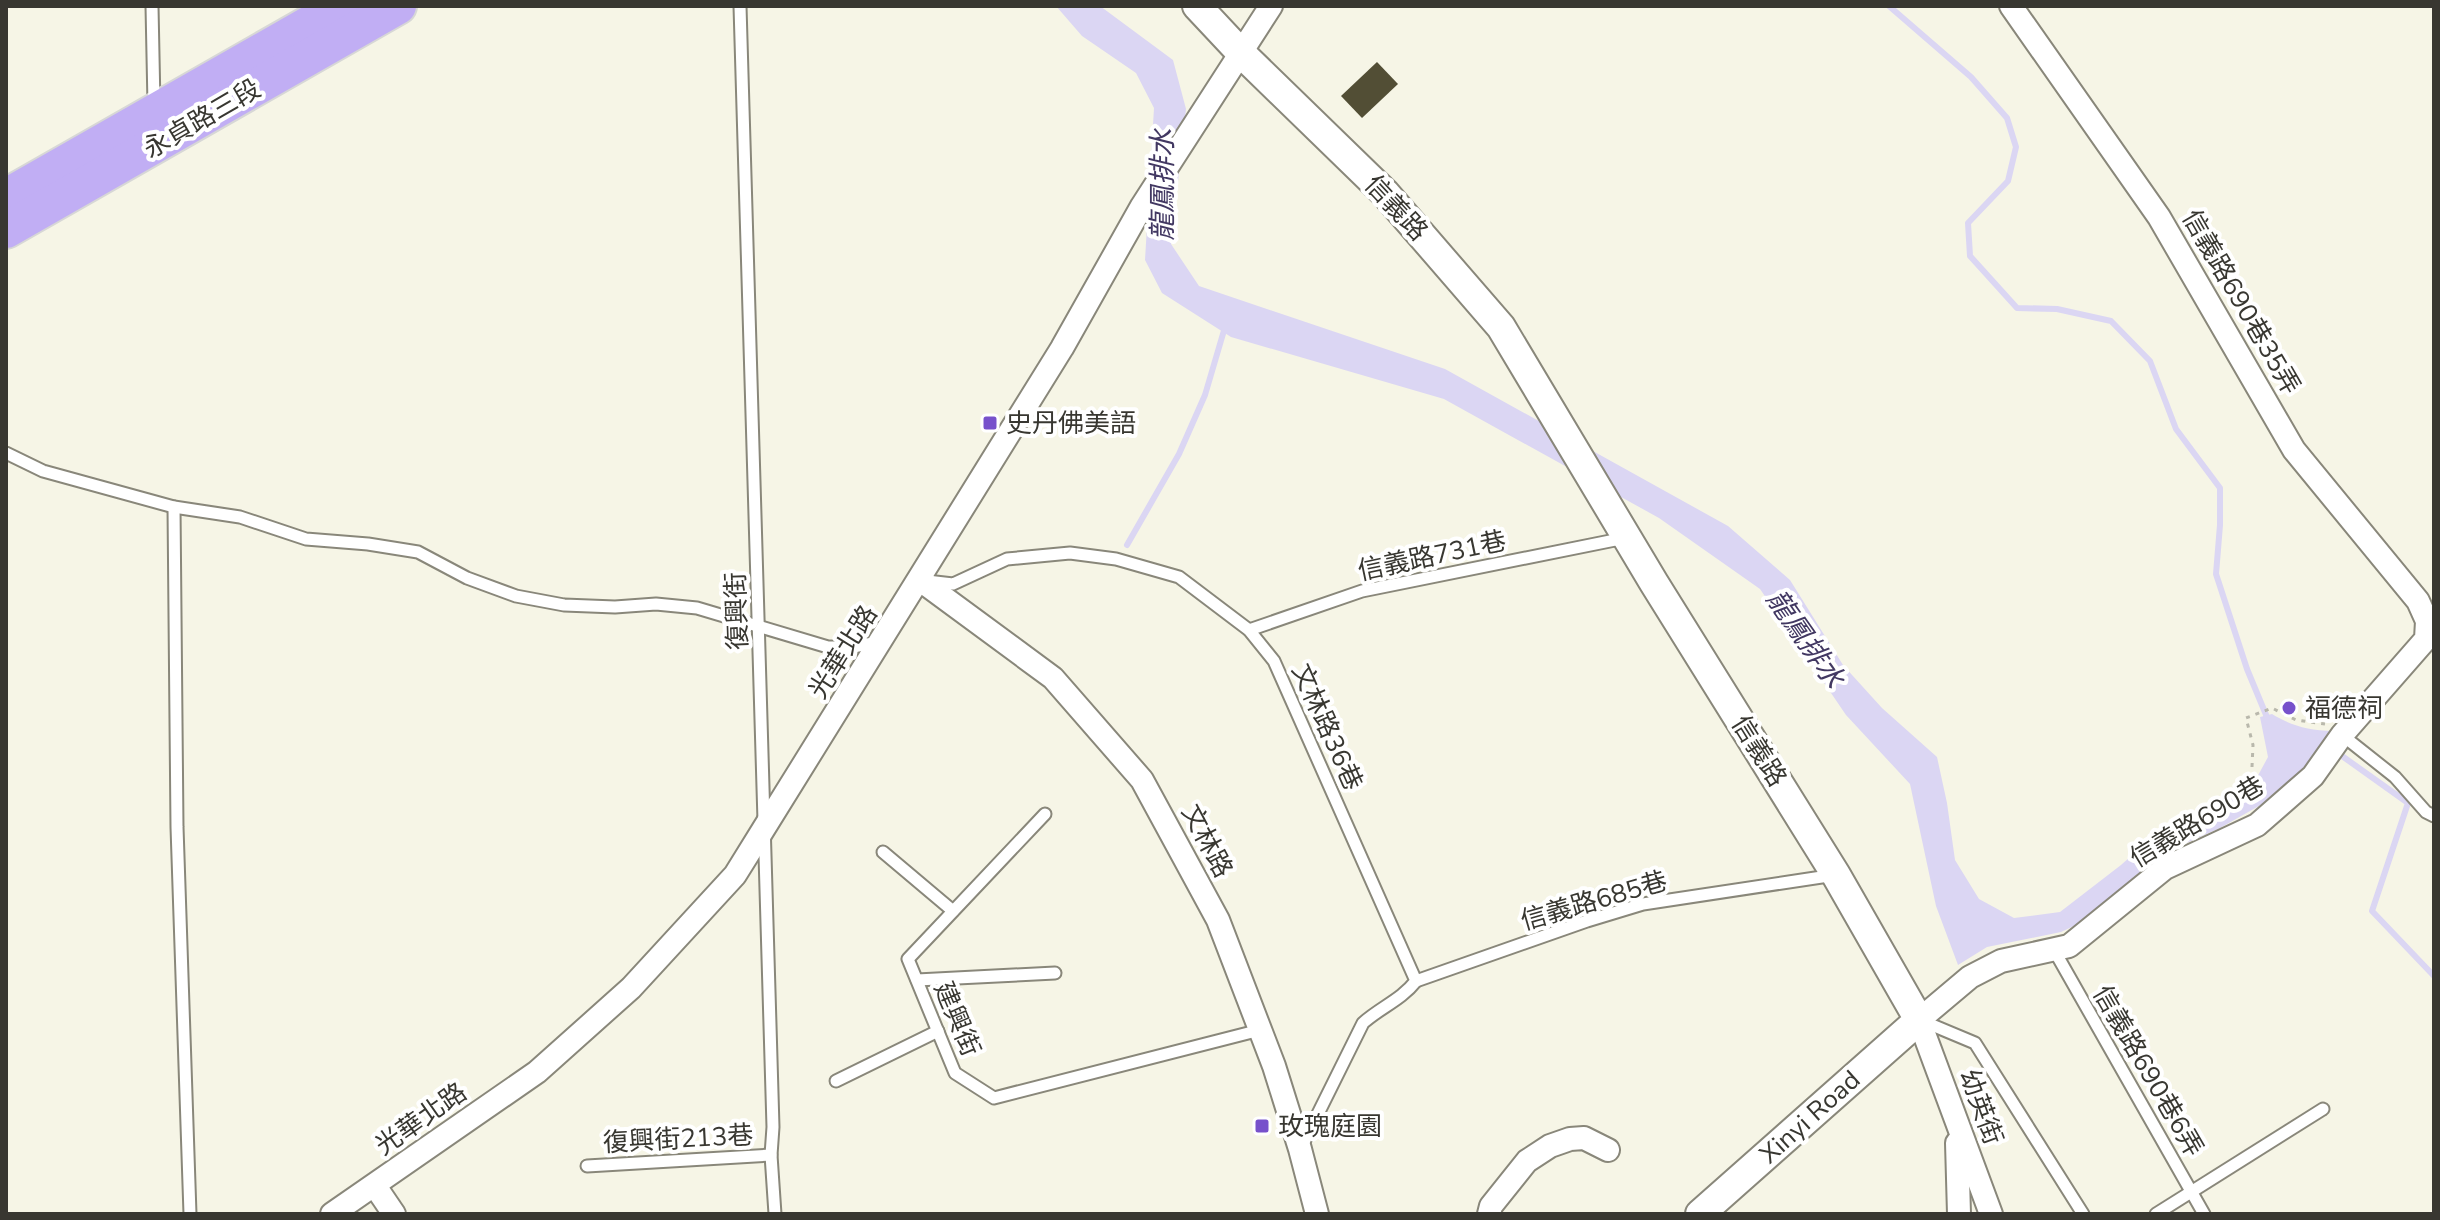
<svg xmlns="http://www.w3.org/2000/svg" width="2440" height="1220" font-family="'Nunito Sans','Noto Sans TC',sans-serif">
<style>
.water{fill:#dbd6f3}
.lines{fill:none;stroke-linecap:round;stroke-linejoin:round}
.stream{stroke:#dbd6f3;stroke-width:6}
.building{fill:#524e35}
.service-casing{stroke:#89877a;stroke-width:15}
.minor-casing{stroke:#89877a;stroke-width:26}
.tertiary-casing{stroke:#89877a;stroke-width:32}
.primary-casing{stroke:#d7d7d6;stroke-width:40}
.path{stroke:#b9b8ac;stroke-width:3;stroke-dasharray:4 6;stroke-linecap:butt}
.service{stroke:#fff;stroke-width:11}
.minor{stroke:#fff;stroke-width:22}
.tertiary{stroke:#fff;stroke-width:28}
.primary{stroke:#c1aef4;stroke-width:36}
.poi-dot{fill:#7751cb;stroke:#fff;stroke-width:3}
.labels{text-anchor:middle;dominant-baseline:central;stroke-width:8;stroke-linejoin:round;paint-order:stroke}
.street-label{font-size:26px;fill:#383731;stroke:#fff}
.poi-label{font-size:26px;fill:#383731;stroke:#fff;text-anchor:start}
.water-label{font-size:28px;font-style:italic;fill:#423862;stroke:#fff}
</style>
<rect width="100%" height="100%" fill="#f6f5e6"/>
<path class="water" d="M1056,6H1100L1173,60L1186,109L1171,244L1199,286L1445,369L1728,526L1790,580L1843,665L1882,708L1937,757L1947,803L1955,860L1979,899L2014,918L2060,912L2121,865L2166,825L2211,805L2255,781L2268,757L2260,717L2272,714C2292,726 2308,730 2333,731L2319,755L2273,798L2220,828L2182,845L2091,918L2061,932L1987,947L1958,965L1936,906L1910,784L1846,715L1760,589L1659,518L1444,399L1231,337L1162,293L1145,260L1154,108L1136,73L1082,36Z"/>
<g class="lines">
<g class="stream">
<path d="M1889,6L1971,77L2007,118L2016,147L2008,181L1968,223L1970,256L2017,308L2057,309L2111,321L2150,361L2176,429L2220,488V525L2216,574L2247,669L2269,722"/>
<path d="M1127,545L1179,454L1205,395L1225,327"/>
<path d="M2335,751L2408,803L2372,911L2434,976"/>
</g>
</g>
<path class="building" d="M1377,62L1398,84L1362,118L1341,96Z"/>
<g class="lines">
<g class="service-casing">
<g id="service">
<path d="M152,6L154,105"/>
<path d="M740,6L773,1127L771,1155L775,1214"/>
<path d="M6,453L43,471L174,507L240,517L306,539L368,544L418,552L467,578L516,596L564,605L615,607L656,604L697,608L828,647H853L878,642"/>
<path d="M174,507L177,827L190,1214"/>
<path d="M927,581L953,584L1007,559L1070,553L1116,559L1179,577L1249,630L1274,661L1416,981C1401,1000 1381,1007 1363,1023L1301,1148"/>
<path d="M1249,630L1362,591L1625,538"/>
<path d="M2342,735L2395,777L2426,812L2434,816"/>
<path d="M1045,814L908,959L955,1073L994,1098L1260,1030"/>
<path d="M883,852L953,911"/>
<path d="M2054,950L2204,1214"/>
<path d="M917,980L1055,973"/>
<path d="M1416,981L1587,921L1643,904L1835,875"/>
<path d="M1920,1020L1975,1043L2083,1214"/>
<path d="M836,1081L938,1031"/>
<path d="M587,1166L771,1155"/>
<path d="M2156,1214L2323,1109"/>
</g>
</g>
<g class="minor-casing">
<g id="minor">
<path d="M920,580L1053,678L1142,780L1218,920L1274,1066L1300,1149L1317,1214"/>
<path d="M1957,1143L1959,1214"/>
<path d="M375,1186L394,1214"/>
<path d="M332,1214L537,1072L631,988L735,875L1062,348L1142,206L1271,6"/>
<path d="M1489,1214L1491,1206L1527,1161L1550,1146L1570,1139L1584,1138L1608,1150"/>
<path d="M1991,1214L1919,1020L1970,977L2001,961L2069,946L2165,868L2257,825L2313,776L2342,735L2426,639L2427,621L2418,601L2294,450L2159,217L2011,6"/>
</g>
</g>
<g class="tertiary-casing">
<path id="tertiary" d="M1197,6L1242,54L1385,193L1501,327L1654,583L1836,875L1919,1020L1700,1214"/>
</g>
<g class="primary-casing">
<g id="primary">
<path d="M6,197L341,6"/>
<path d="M6,230L398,6"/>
</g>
</g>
<path class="path" d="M2252,767L2253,745L2246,718L2272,708L2296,720L2325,724"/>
<use href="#service" class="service"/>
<use href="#minor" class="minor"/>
<use href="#tertiary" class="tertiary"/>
<use href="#primary" class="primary"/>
</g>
<g class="poi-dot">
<rect x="982" y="415" width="16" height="16" rx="4"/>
<circle cx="2289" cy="708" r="8"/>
<rect x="1254" y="1118" width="16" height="16" rx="4"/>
</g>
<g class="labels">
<g class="street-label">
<text transform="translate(202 119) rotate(-30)">永貞路三段</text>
<text transform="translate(1396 208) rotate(47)">信義路</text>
<text transform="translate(2241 302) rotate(60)">信義路690巷35弄</text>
<text transform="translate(1432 556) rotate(-12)">信義路731巷</text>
<text transform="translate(737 611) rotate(-92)">復興街</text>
<text transform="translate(843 652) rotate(-58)">光華北路</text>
<text transform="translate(1327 727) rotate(66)">文林路36巷</text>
<text transform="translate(1759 751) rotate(58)">信義路</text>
<text transform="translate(2197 822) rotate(-31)">信義路690巷</text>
<text transform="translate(1207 841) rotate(62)">文林路</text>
<text transform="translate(1594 901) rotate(-16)">信義路685巷</text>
<text transform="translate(957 1019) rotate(67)">建興街</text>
<text transform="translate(2148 1071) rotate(60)">信義路690巷6弄</text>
<text transform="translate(1981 1107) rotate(70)">幼英街</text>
<text transform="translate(1810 1117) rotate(-42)">Xinyi Road</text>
<text transform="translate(421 1119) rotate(-35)">光華北路</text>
<text transform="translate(678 1139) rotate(-3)">復興街213巷</text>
</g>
<g class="poi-label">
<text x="1006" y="423">史丹佛美語</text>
<text x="2305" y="708">福德祠</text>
<text x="1278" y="1126">玫瑰庭園</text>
</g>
<g class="water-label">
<text transform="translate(1163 185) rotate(-90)">龍鳳排水</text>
<text transform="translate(1805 639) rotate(55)">龍鳳排水</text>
</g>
</g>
<rect width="2440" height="1220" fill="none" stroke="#383731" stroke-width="16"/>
</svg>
